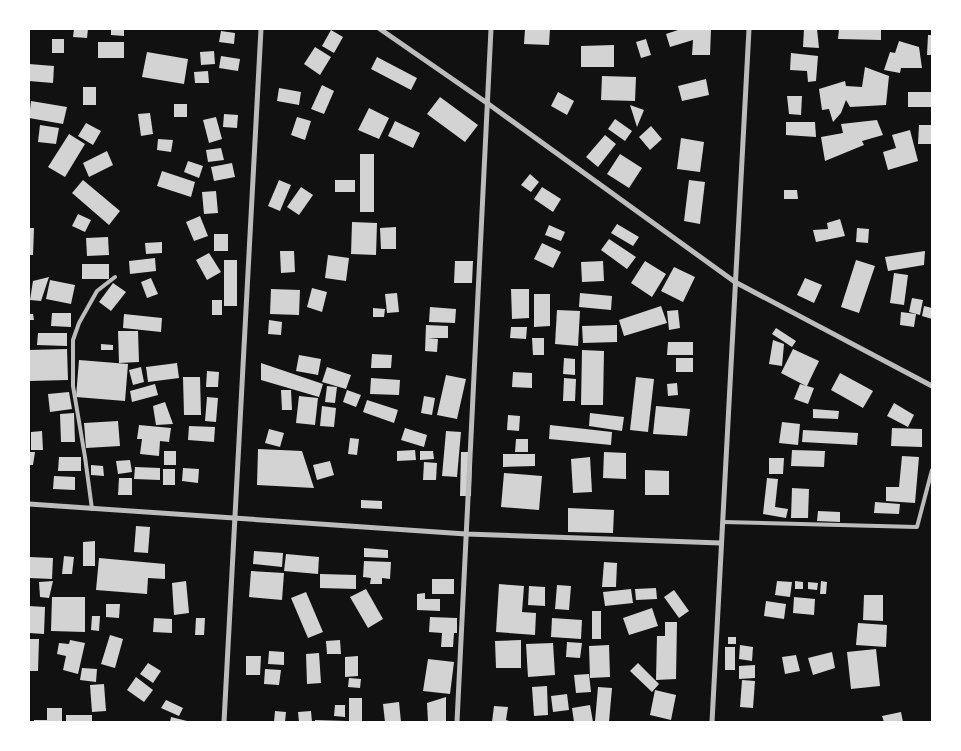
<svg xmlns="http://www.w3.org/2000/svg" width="961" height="751" font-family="Ubuntu,sans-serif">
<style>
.building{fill:#d3d3d3}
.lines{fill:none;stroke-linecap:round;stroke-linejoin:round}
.service{stroke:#bcbcbc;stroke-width:4}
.minor{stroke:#bcbcbc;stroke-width:5}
</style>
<rect width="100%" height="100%" fill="#111"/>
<g class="building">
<path d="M74,29H88L87,38L73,37Z"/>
<path d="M111,29H124V36L111,35Z"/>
<path d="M525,29H550L549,45L524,44Z"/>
<path d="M681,29H711L710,55H692L693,40L670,47L666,34Z"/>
<path d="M804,29H817L819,48L803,47Z"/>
<path d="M839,29H881V40L838,39Z"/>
<path d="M331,30L343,37L334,53L322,46Z"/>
<path d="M221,31L235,33L234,44L219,42Z"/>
<path d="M928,35H932V55H927Z"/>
<rect x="52" y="39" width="12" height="14"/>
<path d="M646,39L651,55L641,58L636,42Z"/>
<path d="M899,41L919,47L922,68H901L900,73L884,70L890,52L895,53Z"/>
<rect x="98" y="42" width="26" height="16"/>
<path d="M614,45V67H581V46Z"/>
<path d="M315,47L331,57L320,75L304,64Z"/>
<path d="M214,51L215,64L201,65L200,52Z"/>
<path d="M147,52L188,59L184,84L142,77Z"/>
<path d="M791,53L818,56L816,81L808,82L807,71L790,70Z"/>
<path d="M221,56L240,59L238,71L219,68Z"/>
<path d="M377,57L417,78L411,90L371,69Z"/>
<path d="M29,64L54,66L53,83L29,81Z"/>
<path d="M865,67L889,76L886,105L850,107L846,100L841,113L833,122L829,109L822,110L819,89L845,81L846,86L862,87Z"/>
<path d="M208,71L209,83H195L194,72Z"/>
<path d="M602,76L636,77L635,101L601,100Z"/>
<path d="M706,79L709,95L682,101L678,86Z"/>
<path d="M322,85L334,91L324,114L311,109Z"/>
<rect x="83" y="87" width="13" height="18"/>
<path d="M279,88L301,92L299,105L277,101Z"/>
<path d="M558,92L574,101L567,115L551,106Z"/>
<rect x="908" y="92" width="24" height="15"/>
<path d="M787,96H802L801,115L789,114Z"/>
<path d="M440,97L478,125L465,142L427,114Z"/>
<path d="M31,101L67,107L63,124L29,118Z"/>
<rect x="174" y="104" width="13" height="13"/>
<path d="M630,105L644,110L637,127Z"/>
<path d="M369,108L389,118L379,139L358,130Z"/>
<path d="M150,113L153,134L141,136L138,114Z"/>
<path d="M224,114L238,115L237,128L223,127Z"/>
<path d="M216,117L222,139L209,143L203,120Z"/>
<path d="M297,117L311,121L305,140L291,135Z"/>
<path d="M615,119L632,131L625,141L608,129Z"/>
<path d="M877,120L883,135L862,141L864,145L825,161L821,137L843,133L841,124Z"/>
<path d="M395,121L420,133L413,148L388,136Z"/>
<path d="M786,122H815L816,137L786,135Z"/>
<path d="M86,123L101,131L93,145L78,136Z"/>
<path d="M40,125L59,128L56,144L38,142Z"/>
<path d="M919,125H932V144H918Z"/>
<path d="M651,126L662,139L650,150L639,137Z"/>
<path d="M910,130L918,161L888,170L883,152L896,148L892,135Z"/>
<path d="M69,134L85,144L65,177L48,167Z"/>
<path d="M605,135L616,144L598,167L586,157Z"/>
<path d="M681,138L704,142L700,172L677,169Z"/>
<path d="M158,139L173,140L171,152L157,150Z"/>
<path d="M221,148L224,160L208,162L206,150Z"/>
<path d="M107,151L113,165L89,177L83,163Z"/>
<rect x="360" y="154" width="14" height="58"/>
<path d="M620,154L642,168L629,188L607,174Z"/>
<path d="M188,161L203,166L199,178L184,172Z"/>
<path d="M232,163L235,177L214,181L211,167Z"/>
<path d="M162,171L195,182L191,197L157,186Z"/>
<path d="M530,174L539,182L531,192L521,185Z"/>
<path d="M83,180L120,211L109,225L72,193Z"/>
<path d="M279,180L291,185L280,211L268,206Z"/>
<rect x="335" y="180" width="20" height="12"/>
<path d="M689,180L705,182L700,224L684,221Z"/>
<path d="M301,187L313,195L299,215L287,207Z"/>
<path d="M542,187L561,199L553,212L534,199Z"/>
<path d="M784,190H797L798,199H784Z"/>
<path d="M216,191L218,213L204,214L202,192Z"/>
<path d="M78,214L91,220L85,232L72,226Z"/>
<path d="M200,216L208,236L194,241L186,222Z"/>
<path d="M840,219L845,236L816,242L813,230L828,229L827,223Z"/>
<path d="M352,222L377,223L376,255L351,254Z"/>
<path d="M617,224L639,237L633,246L611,233Z"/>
<path d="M549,225L565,232L561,241L545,235Z"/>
<path d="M396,227V249H381L380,228Z"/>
<path d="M29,228H34L33,255H29Z"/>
<path d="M857,228L869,229L868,243L856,242Z"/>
<rect x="214" y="234" width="14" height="17"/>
<path d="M108,237L109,255L87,256L86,238Z"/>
<path d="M609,239L636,257L627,269L601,250Z"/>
<path d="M162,242V253L146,254L145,243Z"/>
<path d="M542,243L561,252L553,268L534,259Z"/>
<path d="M280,251H294L295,272L281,273Z"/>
<path d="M925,251L924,265L888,271L885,257Z"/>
<path d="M209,253L221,272L207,280L196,260Z"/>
<path d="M328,255L349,258L346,281L325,278Z"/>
<path d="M155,258L156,271L130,274L129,261Z"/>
<rect x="224" y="260" width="13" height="46"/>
<path d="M856,260L875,266L859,313L841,307Z"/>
<path d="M455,261H473L472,283H454Z"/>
<path d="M603,261L604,281L582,282L581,262Z"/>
<path d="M645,261L666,274L652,297L631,283Z"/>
<rect x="82" y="264" width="27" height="15"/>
<path d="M674,267L695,277L683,302L661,291Z"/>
<path d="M894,273L908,275L904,305L890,303Z"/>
<path d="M49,277L41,301L30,300L33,281Z"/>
<path d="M151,278L158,294L147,298L141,282Z"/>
<path d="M805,278L822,285L814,303L797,295Z"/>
<path d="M50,280L75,285L71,304L46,299Z"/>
<path d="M113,283L126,292L111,311L99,302Z"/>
<path d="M312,288L327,292L322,312L307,307Z"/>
<path d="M271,289L300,290L299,315L270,314Z"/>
<path d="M511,289H529V318L512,319Z"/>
<path d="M397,293L399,312L387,313L385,294Z"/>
<path d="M580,293L612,296L611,310L579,307Z"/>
<path d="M534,294H550V326L534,327Z"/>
<path d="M912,298L923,300L920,315L909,312Z"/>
<rect x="212" y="300" width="10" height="15"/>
<path d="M661,306L667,323L624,336L619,320Z"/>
<path d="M924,306L932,308V319L922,316Z"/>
<path d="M430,307L456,309L455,323L429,322Z"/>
<path d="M373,308L385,309L384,317H373Z"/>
<path d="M557,310L580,311L578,346L555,344Z"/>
<path d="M678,310L680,328L669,330L667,311Z"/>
<path d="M901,312L916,314L914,327L900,325Z"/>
<path d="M52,313H71V327L51,326Z"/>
<path d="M29,314H33L34,320H29Z"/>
<path d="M124,314L162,318L161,332L123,328Z"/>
<path d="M269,320L282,322L281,335L268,334Z"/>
<path d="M426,325L448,326V338H428L438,339L437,352L425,351Z"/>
<path d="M617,325V342L583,343L582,326Z"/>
<path d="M511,327H527L526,339L510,338Z"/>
<path d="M776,328L796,341L792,347L772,334Z"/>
<path d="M118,331H138L139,362L119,363Z"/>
<path d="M38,333H67V346L37,345Z"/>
<path d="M532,338H544V355H533Z"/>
<path d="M773,340L784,344L782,366L769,364Z"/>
<path d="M668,342H693V355H667Z"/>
<path d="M101,344L113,345V350H101Z"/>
<path d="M67,349L68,380L29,381V350Z"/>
<path d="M793,349L819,361L807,386L814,388L808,404L794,399L800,384L806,386L781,373Z"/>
<path d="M582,350L604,351L603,405H581Z"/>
<path d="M372,354L392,355L391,368H371Z"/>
<path d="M299,355L321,359L318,375L296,371Z"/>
<path d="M564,358L575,359V375L563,374Z"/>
<rect x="676" y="358" width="17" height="14"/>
<path d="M79,360L128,364L125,401L76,397Z"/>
<path d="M177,363L179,378L148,382L146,367Z"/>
<path d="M261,363L323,384L319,397L261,380Z"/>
<path d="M141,367L144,382L133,385L129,370Z"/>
<path d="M327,367L351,375L346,389L322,382Z"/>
<path d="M207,371L219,372L218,387H206Z"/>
<path d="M513,372L532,373V388L512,387Z"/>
<path d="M840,373L873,391L863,408L831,390Z"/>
<path d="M446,375L466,379L457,419L437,415Z"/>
<path d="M183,377H200L201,415H184Z"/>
<path d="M636,377L654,379L648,432L630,430Z"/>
<path d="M371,378L400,380L399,395L370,394Z"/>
<path d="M564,378L576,379L575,401H563Z"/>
<path d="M677,383L678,395L668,396L667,384Z"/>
<path d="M155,384L158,395L132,402L130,391Z"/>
<path d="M327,386L337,387L335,403L325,402Z"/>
<path d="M281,390H291L292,410H282Z"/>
<path d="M347,390L361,395L356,407L343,402Z"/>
<path d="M69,392L72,409L50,412L48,394Z"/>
<path d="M299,396L318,398L315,425L296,423Z"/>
<path d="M424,396L435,398L432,415L421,413Z"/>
<path d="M207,397L218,398L216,422L205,421Z"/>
<path d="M367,400L398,410L394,423L363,412Z"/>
<path d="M165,402L173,424L156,425L153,406Z"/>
<path d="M894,403L914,415L908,427L887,416Z"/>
<path d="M322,406L336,408L334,427L320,426Z"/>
<path d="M656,406L690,409L687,436L653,434Z"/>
<path d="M813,409L839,411L838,419L813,418Z"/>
<path d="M74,413L75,442H61L60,414Z"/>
<path d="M590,413L624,417L622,431L589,426Z"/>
<path d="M508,415L520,416L519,431L507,430Z"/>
<path d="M118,421L120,446L86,448L84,423Z"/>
<path d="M782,422L800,424L798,445L779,443Z"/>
<path d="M139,425L171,428L169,442L160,441L159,456L140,454L142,439H137Z"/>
<path d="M550,425L612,432L611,445L549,439Z"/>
<path d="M189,426L215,427L214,442L188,440Z"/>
<path d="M405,428L427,435L424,447L401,440Z"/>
<path d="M892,428L922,429V447L891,446Z"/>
<path d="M269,429L284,433L280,447L265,443Z"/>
<path d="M803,430L858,433L857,445L802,442Z"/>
<path d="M42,431L43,450H31V432Z"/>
<path d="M446,431L461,432L457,477L442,476Z"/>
<path d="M350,438L359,439L357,455L348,454Z"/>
<path d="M516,439H528V452H515Z"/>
<path d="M258,449L302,451L314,488L257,485Z"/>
<path d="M415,450L416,460L397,461V451Z"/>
<path d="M792,450L825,451L824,467L791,466Z"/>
<rect x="164" y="451" width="12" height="14"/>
<path d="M420,451H433L434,459L420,460Z"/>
<path d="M29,452H35L33,465H29Z"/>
<path d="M461,452H472L471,496H460Z"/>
<path d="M604,452L626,453V479L603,478Z"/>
<path d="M503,454H535V466L503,467Z"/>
<path d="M902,456L919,457L915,503L886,501V487H899Z"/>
<path d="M59,457H81V471H58Z"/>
<path d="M590,457L592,492L573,493L571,459Z"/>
<path d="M769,458H784L783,474H769Z"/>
<path d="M130,460L132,472L118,474L116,461Z"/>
<path d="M330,461L334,475L317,480L313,465Z"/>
<path d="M424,462L437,463L436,480H423Z"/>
<path d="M91,465L103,466L104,476L91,475Z"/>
<path d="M135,467L160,468V480L134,479Z"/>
<path d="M183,468L199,469L198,483L182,481Z"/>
<rect x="163" y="469" width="12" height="16"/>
<path d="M645,470L669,471V495H645Z"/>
<path d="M504,473L542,476L539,510L501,507Z"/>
<path d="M54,476L75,477V490L53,489Z"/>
<path d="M119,478H132V495H118Z"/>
<path d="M767,478L778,479L775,507L788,509L786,518L763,514Z"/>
<path d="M792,488L809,489L808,518H791Z"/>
<path d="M361,500L382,501V509L361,508Z"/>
<path d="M875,502L900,504L899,514L874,513Z"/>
<path d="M568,508L614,510L613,533L568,532Z"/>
<path d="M818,511L840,512V522L817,521Z"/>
<path d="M136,526L150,527L148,553L134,552Z"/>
<path d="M95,541V566H83V542Z"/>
<path d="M364,548L388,550V558L364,557Z"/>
<path d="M254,551L283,553L282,567L253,564Z"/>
<path d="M286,554L319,557L318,574L284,571Z"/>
<path d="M64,556L74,557L72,574H62Z"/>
<path d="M29,557L53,558L52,579L29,578Z"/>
<path d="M99,558L165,564V579L148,578L147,594L96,590Z"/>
<path d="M364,561L391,562L390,579L382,578V584H370L371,578L363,577Z"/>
<path d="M604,562L617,563L616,587H602Z"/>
<path d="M251,571L284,573L282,600L249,597Z"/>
<path d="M320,574L356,575V589L320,588Z"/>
<rect x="432" y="579" width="22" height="15"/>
<path d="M53,581L49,598L40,597L39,582Z"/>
<path d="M186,581L189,613L174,615L172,583Z"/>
<path d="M777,581L792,582L790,597L775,595Z"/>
<path d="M795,581L803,582V589H795Z"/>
<path d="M821,581L827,582L826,594H820Z"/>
<path d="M808,582L818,583L817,590L808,589Z"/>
<path d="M499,584L524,586L522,612L536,613L535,635L496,632Z"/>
<path d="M557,585L571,586L569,610L555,609Z"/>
<path d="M529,586L545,587V606L528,605Z"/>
<path d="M656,588L657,599L636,600L635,589Z"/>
<path d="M366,589L383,619L368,628L350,597Z"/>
<path d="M631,589L633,603L605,606L603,592Z"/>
<path d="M674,590L689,611L679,618L664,597Z"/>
<path d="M306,592L323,632L308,638L291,598Z"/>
<path d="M425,593V599H440V611L417,610V594Z"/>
<path d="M864,595H883V621L863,620Z"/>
<path d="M52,597H85V632L51,631Z"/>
<path d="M794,597L815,599L814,615L793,613Z"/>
<path d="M766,601L786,604L784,619L764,616Z"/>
<path d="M106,604H120L119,618L106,617Z"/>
<path d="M29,606L45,607L44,634L29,633Z"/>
<path d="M652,608L658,626L629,635L623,618Z"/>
<rect x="592" y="611" width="9" height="28"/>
<path d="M92,616H100L99,631L91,630Z"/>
<path d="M430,617L457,618V633H454L453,647H441L442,633L429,632Z"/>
<path d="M154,618L172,619V633L153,632Z"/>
<path d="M196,618H205L204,635H195Z"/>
<path d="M552,618L582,620L581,639L551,637Z"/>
<path d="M665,622H677L676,679L656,680L657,636H665Z"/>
<path d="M858,623L887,625L886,647L856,645Z"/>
<path d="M110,635L123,639L115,668L101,664Z"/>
<rect x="728" y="637" width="8" height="7"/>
<path d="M29,639H39L38,671H29Z"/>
<path d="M70,640L85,643L78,674L63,670L66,656L57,654L59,643L69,644Z"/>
<path d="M340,640L341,654H327L326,641Z"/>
<path d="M521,640V668H496L495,641Z"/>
<path d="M567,642L582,643L580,658L566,657Z"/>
<path d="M553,643L555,675L528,677L526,644Z"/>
<path d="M609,645L610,677L590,678L589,646Z"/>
<path d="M740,645L753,647L752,661L739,659Z"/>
<rect x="725" y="647" width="10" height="23"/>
<path d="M876,649L880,686L851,689L847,652Z"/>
<path d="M269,651L284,652V665L268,664Z"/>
<path d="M832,652L835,668L813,675L808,658Z"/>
<path d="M319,653L321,683L307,684L306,654Z"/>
<path d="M796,655L800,671L785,674L782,657Z"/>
<path d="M246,656H261L260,675H246Z"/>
<path d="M358,656V676L345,677V657Z"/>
<path d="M428,659L454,662L450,694L423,691Z"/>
<path d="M148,663L161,671L153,683L140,674Z"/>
<path d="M638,663L659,684L652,692L630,671Z"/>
<path d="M755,665V678L739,679V666Z"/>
<path d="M82,668L97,669L96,682L80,680Z"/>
<path d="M265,669L281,670L279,685L264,684Z"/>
<path d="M589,674L591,692L576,693L574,675Z"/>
<path d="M136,677L153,690L144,702L127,690Z"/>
<path d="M349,678L361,679L360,688L348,687Z"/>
<path d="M742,680L755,681L753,708L740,707Z"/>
<path d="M104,684L106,711L92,712L90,685Z"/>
<path d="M547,686L548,715L534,716L532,687Z"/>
<path d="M598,687L612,688L609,722L595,721Z"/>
<path d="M655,690L676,695L671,720L650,715Z"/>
<path d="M567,694L569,710L553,712L551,696Z"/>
<path d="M446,697V722H428L427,703Z"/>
<rect x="349" y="698" width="13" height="24"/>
<path d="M166,700L183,708L179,716L161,708Z"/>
<path d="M399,702L401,722H385L383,704Z"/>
<path d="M335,705H345V717L334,716Z"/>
<path d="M590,705L593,722H574L572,708Z"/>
<path d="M494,706L508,707L506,720L513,722H492Z"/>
<path d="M47,708H62V722H34V720H47Z"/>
<path d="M275,711L286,712L285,722H274Z"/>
<path d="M311,711L312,722H299L298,712Z"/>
<path d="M901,712L903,722H884L882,716Z"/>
<rect x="66" y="715" width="26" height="7"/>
<path d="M171,717L191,722H170Z"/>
<path d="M315,720L348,721V722H315Z"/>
</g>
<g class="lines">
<g class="service">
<path d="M92,509L85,457L73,386V340L79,323L97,291L115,277"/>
<path d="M723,522L917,527L932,470"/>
</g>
<g class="minor">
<path d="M380,29L487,103L735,282L932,386"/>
<path d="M29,504L466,534L721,543"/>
<path d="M224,722L261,29"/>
<path d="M457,722L491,29"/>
<path d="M712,722L749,29"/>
</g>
</g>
<rect width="961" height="751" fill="none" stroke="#ffffff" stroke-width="60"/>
</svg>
